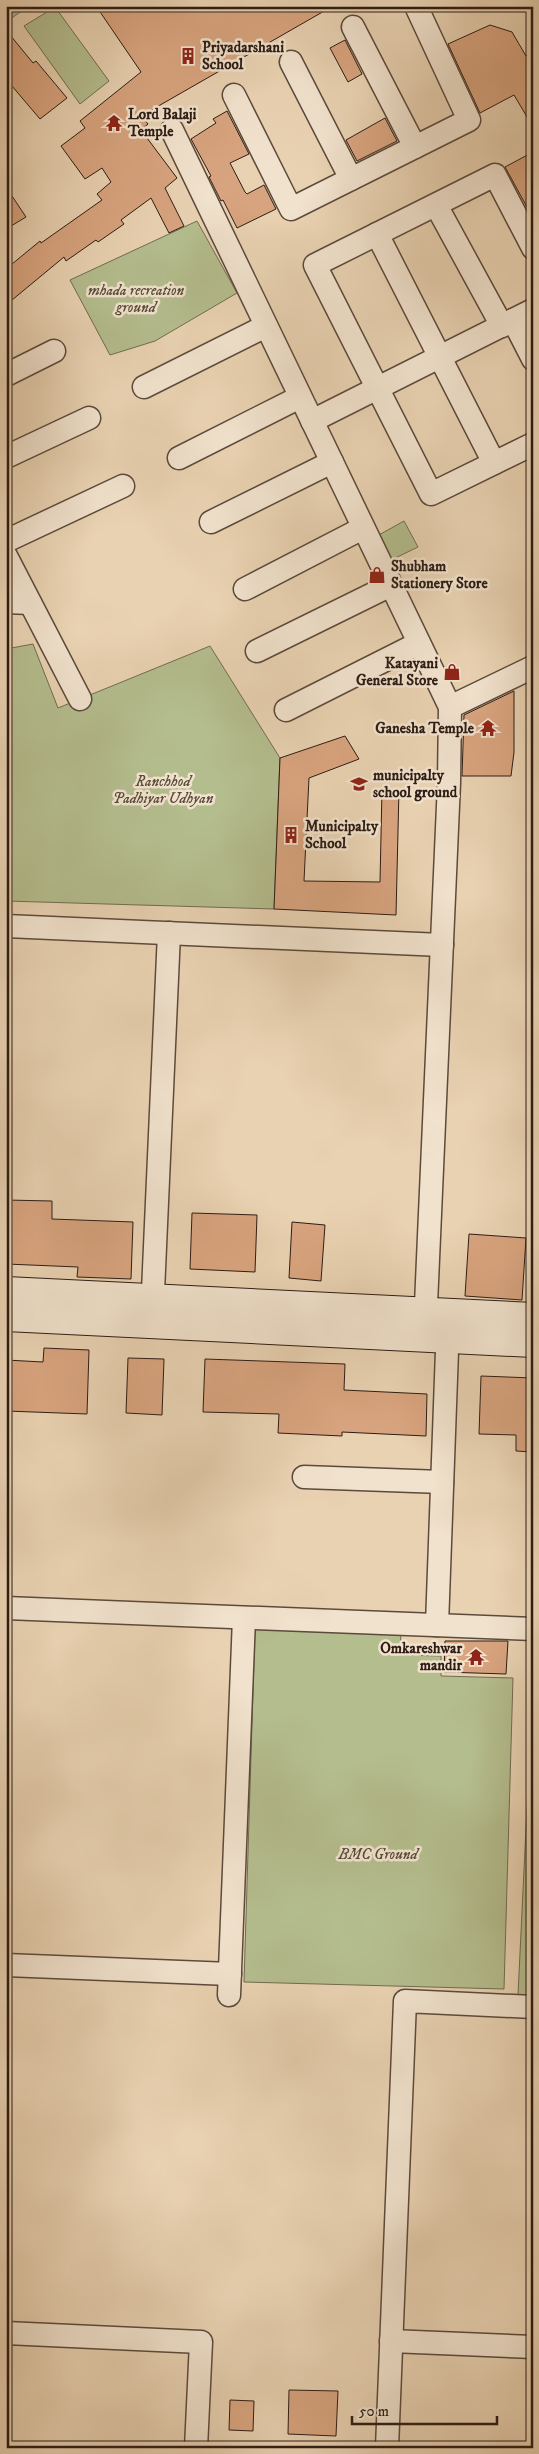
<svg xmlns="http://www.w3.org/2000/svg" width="539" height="2454" font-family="'IM FELL DW Pica',serif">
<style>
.green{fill:#b4bd8e;stroke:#706c51}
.water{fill:#99b6b3;stroke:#6e7873}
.building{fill:#d8a47f;stroke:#2d1c14}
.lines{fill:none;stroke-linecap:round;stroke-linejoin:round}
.street-casing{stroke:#5c4a3c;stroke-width:25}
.secondary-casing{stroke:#2d1c14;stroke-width:30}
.street{stroke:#f1e2cd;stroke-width:22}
.secondary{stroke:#f1e2cd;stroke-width:28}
.labels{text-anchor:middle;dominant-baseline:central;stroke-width:5;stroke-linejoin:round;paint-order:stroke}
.poi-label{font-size:15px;font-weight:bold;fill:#2d1c14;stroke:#f1e2cd;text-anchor:start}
.park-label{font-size:15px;font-style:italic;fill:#564c39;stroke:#f1e2cd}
</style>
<rect width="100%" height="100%" fill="#e9d2b2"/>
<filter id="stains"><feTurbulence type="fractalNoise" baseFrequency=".004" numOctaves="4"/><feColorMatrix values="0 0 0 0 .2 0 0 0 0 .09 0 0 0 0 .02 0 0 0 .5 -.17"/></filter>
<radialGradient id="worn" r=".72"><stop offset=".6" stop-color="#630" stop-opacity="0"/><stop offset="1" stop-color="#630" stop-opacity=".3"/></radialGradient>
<g class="green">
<path d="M55,7L109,81L80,104L24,26Z"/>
<path d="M197,221L237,293L155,341L110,355L70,280Z"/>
<path d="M404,521L418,547L389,561L377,536Z"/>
<path d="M33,644L58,708L210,646L280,758L274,909L6,901V649Z"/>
<path d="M255,1627L401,1632L400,1655L441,1656V1676L513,1678L504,1989L244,1982Z"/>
<path d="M532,1703H533V1996L518,1995Z"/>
</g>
<path class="water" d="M6,6H29L6,22Z"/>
<g class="building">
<path d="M96,6H333L141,116L148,124L141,130L177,178L165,188L184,226L169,233L151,198L121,220L124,224L98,242L96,240L66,261L64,257L6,305V269L40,241L41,243L102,200L97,194L111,182L102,168L85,179L61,146L85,128L80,121L141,72Z"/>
<path d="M490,25L512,32L526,56L533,52V127L514,95L480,113L448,44Z"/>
<path d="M6,30L33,63L36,61L67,98L40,119L6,79Z"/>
<path d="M345,40L362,74L348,82L330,48Z"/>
<path d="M227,111L249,154L230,163L245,192L247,194L264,185L276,209L237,228L223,200L221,201L209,177L211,176L191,139L216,123L213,119Z"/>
<path d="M385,118L397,141L357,161L346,140Z"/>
<path d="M533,152V218L505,167Z"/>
<path d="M6,187L26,217L6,229Z"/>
<path d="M514,691V752L511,776H462L464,715Z"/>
<path d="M345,736L359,759L309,778L304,881L380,882L382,789H399L396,915L274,909L280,758Z"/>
<path d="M6,1200L52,1201V1219L133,1222L131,1279L77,1277L78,1267L6,1264Z"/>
<path d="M192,1213L257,1215L255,1272L190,1269Z"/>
<path d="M292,1222L325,1225L321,1281L289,1278Z"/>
<path d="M469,1234L526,1238L522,1300L465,1296Z"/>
<path d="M44,1348L89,1350L87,1414L6,1411V1360L43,1362Z"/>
<path d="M128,1358L164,1359L162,1415L126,1413Z"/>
<path d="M205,1359L345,1364L344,1390L427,1394L426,1436L342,1432V1436L278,1433L279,1414L203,1412Z"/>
<path d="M481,1376L533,1378V1452L516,1451V1435L479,1434Z"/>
<path d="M445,1641H508L506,1674L444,1672Z"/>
<path d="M289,2390L338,2391L336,2436L288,2434Z"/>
<path d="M230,2400L254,2401L253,2431L229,2430Z"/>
</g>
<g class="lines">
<g class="street-casing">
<g id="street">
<path d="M353,27L415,147"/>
<path d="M291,62L351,179"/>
<path d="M234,95L291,209L469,120L416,6"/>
<path d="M172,130L450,707L449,783L425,1327"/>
<path d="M436,205L502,326"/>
<path d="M377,234L494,463"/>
<path d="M533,248L495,175L315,265L431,494L533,444"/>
<path d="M513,320L533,359"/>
<path d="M6,375L54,351"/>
<path d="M144,387L266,326"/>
<path d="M312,421L533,310"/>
<path d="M6,457L89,418"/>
<path d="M179,458L300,397"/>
<path d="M211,522L332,462"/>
<path d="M6,541L123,486"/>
<path d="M6,556L80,699"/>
<path d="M245,589L363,528"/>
<path d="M6,602L30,603"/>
<path d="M257,651L391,585"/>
<path d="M450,707L533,667"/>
<path d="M286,710L419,643"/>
<path d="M6,926L442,945"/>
<path d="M152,1314L169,933"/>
<path d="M304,1477L442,1482"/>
<path d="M6,1608L533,1629"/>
<path d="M437,1625L448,1323"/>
<path d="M6,1965L230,1974"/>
<path d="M229,1995L244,1618"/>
<path d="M6,2333L201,2342L196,2448"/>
<path d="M391,2341L533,2347"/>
<path d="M387,2448L405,2001L533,2007"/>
</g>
</g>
<g class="secondary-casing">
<g id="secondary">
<path d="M6,1291L533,1317"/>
<path d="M6,1317L533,1343"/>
</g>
</g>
<use href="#street" class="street"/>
<use href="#secondary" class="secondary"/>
</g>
<defs>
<g id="building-bare" transform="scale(1.35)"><path d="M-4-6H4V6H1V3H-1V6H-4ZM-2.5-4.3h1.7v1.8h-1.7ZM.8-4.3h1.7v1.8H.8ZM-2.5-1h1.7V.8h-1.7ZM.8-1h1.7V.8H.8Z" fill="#8f2418" stroke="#f1e2cd" stroke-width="2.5" paint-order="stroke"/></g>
<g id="temple-bare" transform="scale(1.35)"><path d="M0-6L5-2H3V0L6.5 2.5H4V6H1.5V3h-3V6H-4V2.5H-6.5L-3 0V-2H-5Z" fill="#8f2418" stroke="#f1e2cd" stroke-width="2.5" paint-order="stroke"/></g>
<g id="shop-bare" transform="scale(1.35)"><path d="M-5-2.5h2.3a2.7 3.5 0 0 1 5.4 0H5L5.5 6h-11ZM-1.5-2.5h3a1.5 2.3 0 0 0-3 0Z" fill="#8f2418" stroke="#f1e2cd" stroke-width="2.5" paint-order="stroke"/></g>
<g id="school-bare" transform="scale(1.35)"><path d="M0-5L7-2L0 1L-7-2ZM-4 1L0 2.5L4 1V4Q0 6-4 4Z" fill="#8f2418" stroke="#f1e2cd" stroke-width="2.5" paint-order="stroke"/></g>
</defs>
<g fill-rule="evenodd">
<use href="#building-bare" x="188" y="56"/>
<use href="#temple-bare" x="114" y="123"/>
<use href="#shop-bare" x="377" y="575"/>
<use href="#shop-bare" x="452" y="672"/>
<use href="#temple-bare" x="488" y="728"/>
<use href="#school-bare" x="359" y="784"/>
<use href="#building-bare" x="291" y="835"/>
<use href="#temple-bare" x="476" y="1657"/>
</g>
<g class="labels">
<g class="poi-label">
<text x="202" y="47">Priyadarshani<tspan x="202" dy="17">School</tspan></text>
<text x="128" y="114">Lord Balaji<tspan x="128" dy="17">Temple</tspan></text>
<text x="391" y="566">Shubham<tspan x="391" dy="17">Stationery Store</tspan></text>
<text x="438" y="663" text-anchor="end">Katayani<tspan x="438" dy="17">General Store</tspan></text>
<text x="474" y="728" text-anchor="end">Ganesha Temple</text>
<text x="373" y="775">municipalty<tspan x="373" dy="17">school ground</tspan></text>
<text x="305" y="826">Municipalty<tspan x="305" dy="17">School</tspan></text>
<text x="462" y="1648" text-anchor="end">Omkareshwar<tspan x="462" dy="17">mandir</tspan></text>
</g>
<g class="park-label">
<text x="136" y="290">mhada recreation<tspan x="136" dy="17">ground</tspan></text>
<text x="163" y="781">Ranchhod<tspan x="163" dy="17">Padhiyar Udhyan</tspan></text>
<text x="378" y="1854">BMC Ground</text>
</g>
</g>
<rect width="539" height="2454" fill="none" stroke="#e9d2b2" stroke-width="25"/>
<rect x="8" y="8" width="524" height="2439" fill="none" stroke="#2d1c14" stroke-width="2.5"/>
<rect x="12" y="12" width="514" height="2429" fill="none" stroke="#2d1c14"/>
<path d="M352 2416v8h145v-8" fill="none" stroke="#2d1c14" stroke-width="2.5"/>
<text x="359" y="2416" font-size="15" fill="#2d1c14" stroke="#f1e2cd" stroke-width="4" paint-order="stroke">50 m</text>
<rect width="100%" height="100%" filter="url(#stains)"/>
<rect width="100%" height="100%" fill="url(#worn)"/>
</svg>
